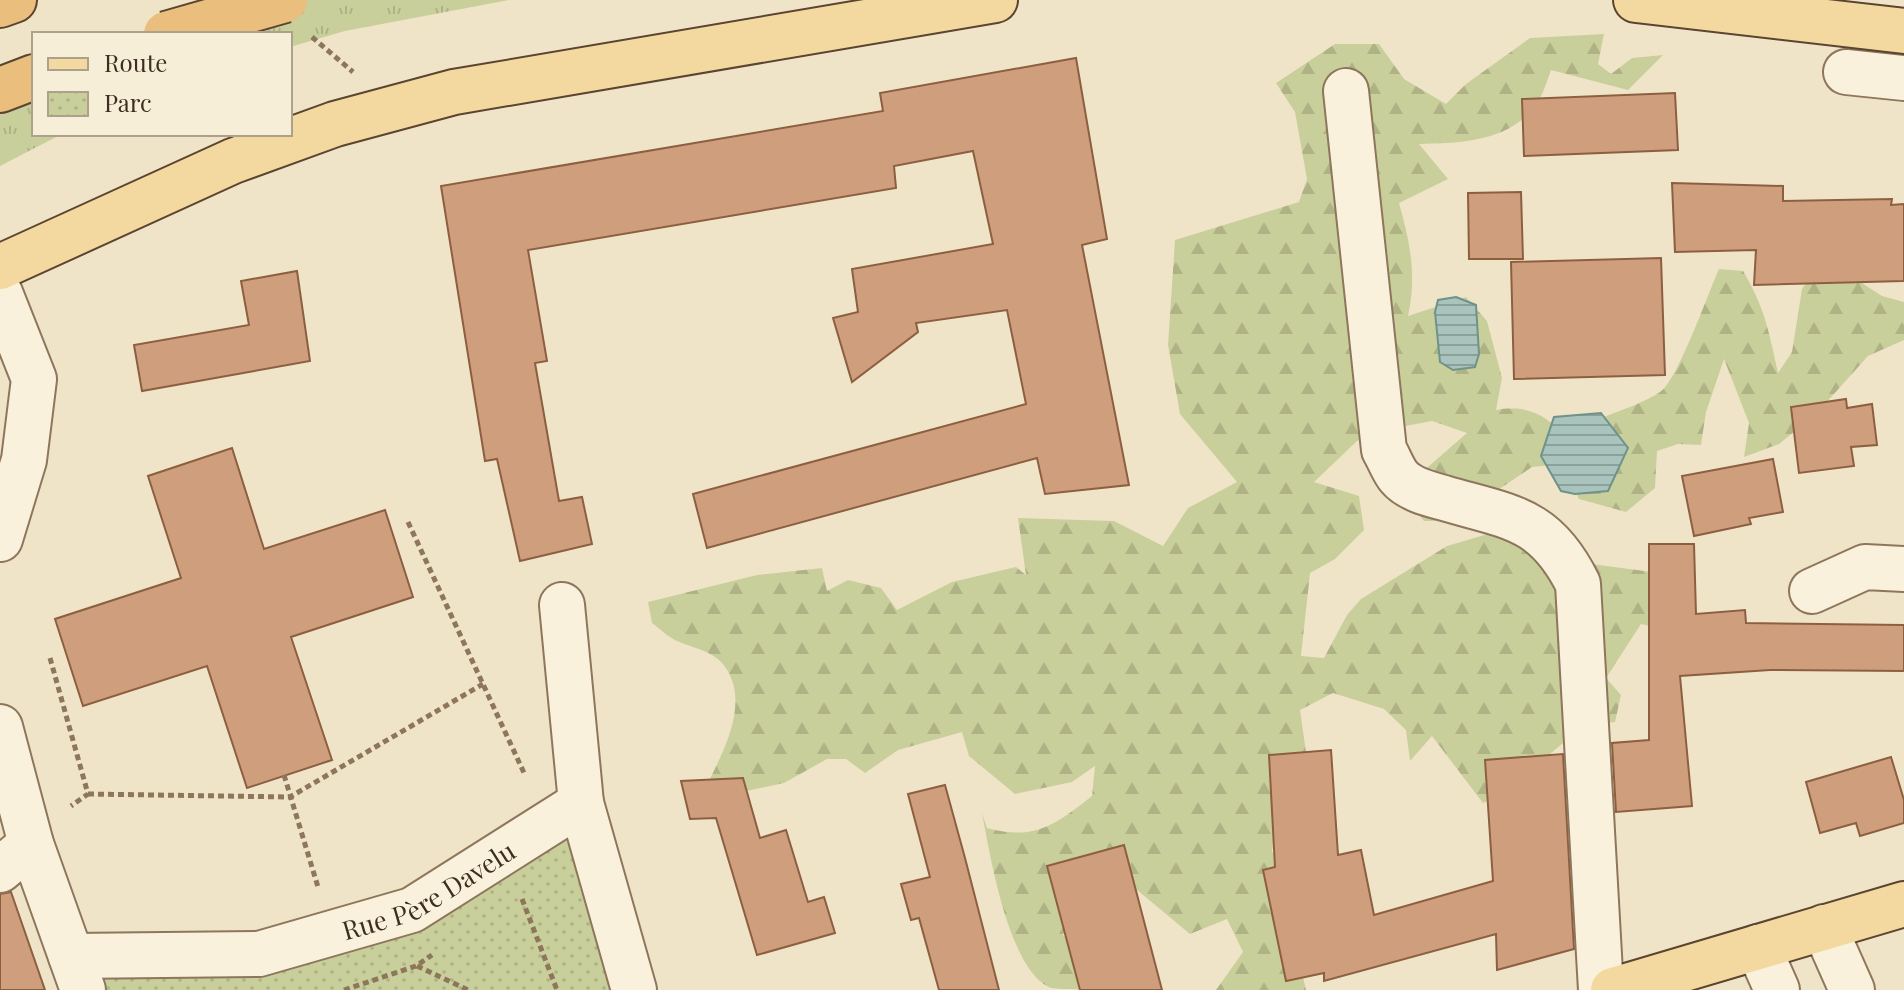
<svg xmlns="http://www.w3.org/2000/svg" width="1904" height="990" font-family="'Playfair Display',serif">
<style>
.grass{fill:url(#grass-tufts)}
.forest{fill:url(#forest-firs)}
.park{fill:url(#park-dots)}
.water{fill:url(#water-rules);stroke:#6f938a;stroke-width:2}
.building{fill:#cf9f7d;stroke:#8d5f41;stroke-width:2}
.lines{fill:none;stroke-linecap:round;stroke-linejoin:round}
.minor-casing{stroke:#8d765c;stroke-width:48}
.tertiary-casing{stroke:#8d765c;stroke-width:48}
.primary-casing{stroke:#5b4430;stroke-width:48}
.trunk-casing{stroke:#5b4430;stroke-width:48}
.path{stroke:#8d765c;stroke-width:5;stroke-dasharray:6 4;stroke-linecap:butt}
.minor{stroke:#faf1dc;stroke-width:44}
.tertiary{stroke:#faf1dc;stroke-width:44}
.primary{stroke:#f3d9a0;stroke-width:44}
.trunk{stroke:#eabe7c;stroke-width:44}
.trunk-bridge-casing{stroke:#5b4430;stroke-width:48;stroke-linecap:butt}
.trunk-bridge{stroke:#eabe7c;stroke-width:44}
.labels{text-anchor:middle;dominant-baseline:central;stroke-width:6;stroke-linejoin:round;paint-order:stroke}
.street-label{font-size:26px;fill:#3d2e20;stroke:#f7eed8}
</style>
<defs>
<pattern id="grass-tufts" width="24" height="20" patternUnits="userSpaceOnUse" patternTransform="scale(2)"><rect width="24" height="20" fill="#c9cf9b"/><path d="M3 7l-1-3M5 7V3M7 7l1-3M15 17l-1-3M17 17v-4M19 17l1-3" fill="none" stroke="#aeb285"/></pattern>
<pattern id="forest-firs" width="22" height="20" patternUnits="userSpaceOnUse" patternTransform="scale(2)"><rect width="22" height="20" fill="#c9cf9b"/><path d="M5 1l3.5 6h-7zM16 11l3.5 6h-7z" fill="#aeb285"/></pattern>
<pattern id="park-dots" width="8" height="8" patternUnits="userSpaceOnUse" patternTransform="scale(2)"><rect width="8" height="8" fill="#c9cf9b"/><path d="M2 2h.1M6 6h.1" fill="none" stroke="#aeb285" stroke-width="1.8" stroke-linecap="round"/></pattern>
<pattern id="water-rules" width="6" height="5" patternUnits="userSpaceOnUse" patternTransform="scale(2)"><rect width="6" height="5" fill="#a9c4bc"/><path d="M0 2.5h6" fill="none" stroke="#8ba098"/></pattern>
</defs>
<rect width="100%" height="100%" fill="#f0e4c8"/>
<g class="grass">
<path d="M277,0H509L345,31L290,47V34H156Z"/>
<path d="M34,77V134H62L0,166V90Z"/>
</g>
<path class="forest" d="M1604,34L1598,64L1611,74L1632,58L1663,55L1628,90L1551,70C1547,81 1543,95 1536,105C1509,142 1460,143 1419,144L1448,179L1399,203C1410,242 1417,275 1408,316L1466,297L1487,321L1502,378L1496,410C1525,405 1548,413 1564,438C1595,415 1631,411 1660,392C1677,382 1709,291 1719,269L1743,271C1765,308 1769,332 1778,373L1792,352L1802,289L1823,258L1882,296L1904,302V340L1868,356L1816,414L1779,444L1744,457L1749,423L1724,359L1706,412L1701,445L1678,444L1657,451L1655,488L1626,512L1579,499L1562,464L1532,467L1452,521H1424L1407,501L1414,479L1467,433L1432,421L1379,431L1357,441L1314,482L1359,496L1364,530L1335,559L1310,573L1301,656L1324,658L1347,615L1361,599L1447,546L1488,534L1591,564L1652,572L1668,630L1641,624L1606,678L1621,695L1615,722L1583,726L1503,794L1483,803L1432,736L1410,761L1406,730L1384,709L1333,693L1300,710L1309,773L1275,823L1272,852L1297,870L1302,973L1306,990H1216L1243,952L1227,919L1190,934L1119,875L1073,908L1063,935L1133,990C1112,990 1069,990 1051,988C1009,972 990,855 982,813L987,828C1035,841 1055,825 1092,796L1095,766L1072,782L1015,794L969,756L962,732L898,750L865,773L846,759H827L784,783L699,801C717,762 756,703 722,663C711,651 691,647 677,641C668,637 660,629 652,623L648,602L757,575L822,568L827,591L848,580L881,588L897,610L952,582L1016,567L1026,575L1018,518L1114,521L1163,546L1188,508L1237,482L1180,414L1168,345L1175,240L1299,202L1307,179L1295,112L1276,83L1335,44H1379L1404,79L1446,104L1466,84L1530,38Z"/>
<path class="park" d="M581,803L634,990H83L71,956L259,954L411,911Z"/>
<g class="water">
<path d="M1456,297L1476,305L1479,354L1475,367L1453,370L1440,362L1435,312L1438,300Z"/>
<path d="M1601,413L1628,448L1608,491L1575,494L1561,491L1541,456L1554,417Z"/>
</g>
<g class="building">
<path d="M1076,58L1107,239L1082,245L1129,485L1045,494L1037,458L707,548L693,494L1026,404L1007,310L916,323L918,332L852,382L833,318L858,312L852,269L993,244L973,151L894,166L896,188L528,250L547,361L535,363L559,501L582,497L592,544L520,561L497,459L485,461L441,186L883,111L880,93Z"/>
<path d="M1675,93L1678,150L1524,156L1522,99Z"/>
<path d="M1672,183L1783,186V201L1892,199L1891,205L1904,204V281L1754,285L1756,250L1675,252Z"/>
<path d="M1521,192L1523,259H1469L1468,193Z"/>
<path d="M1661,258L1665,375L1514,379L1511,262Z"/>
<path d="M297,271L310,361L142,391L134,345L249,325L241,281Z"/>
<path d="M1846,399L1847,408L1872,404L1877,445L1851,447L1854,466L1799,473L1791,407Z"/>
<path d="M232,448L264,549L385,510L413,597L291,637L332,760L247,788L207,666L83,706L55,619L181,578L148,476Z"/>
<path d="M1773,459L1783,512L1749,518L1751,524L1694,536L1682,476Z"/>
<path d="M1649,544H1694L1696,614L1745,610L1746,623L1904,625V671L1770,670L1680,676L1692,806L1616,812L1612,743L1649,740Z"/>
<path d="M1331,750L1338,855L1361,850L1374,915L1493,881L1485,760L1563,754L1574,949L1497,970L1496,934L1324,981V973L1286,981L1263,870L1275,867L1269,755Z"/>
<path d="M1891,757L1904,800V823L1860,836L1856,823L1820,833L1806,782Z"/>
<path d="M743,778L760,838L786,830L808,902L824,897L835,933L757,955L716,818L690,819L681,781Z"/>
<path d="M945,785L965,858L999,990H939L919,918L911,920L901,884L930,877L908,794Z"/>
<path d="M1124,845L1162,990H1080L1047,866Z"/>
<path d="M11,892L45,990H0V894Z"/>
</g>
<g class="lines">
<g class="minor-casing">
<g id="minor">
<path d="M1846,72L1904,78"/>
<path d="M1346,91L1384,450C1389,458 1393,470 1399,477C1409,489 1429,494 1444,498C1509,517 1545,517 1578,584L1601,990"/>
<path d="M1812,591L1865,567L1904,569"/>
<path d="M562,605L581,803"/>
<path d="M0,870L31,844"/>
<path d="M1824,927L1852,990"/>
<path d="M1758,947L1777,990"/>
<path id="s1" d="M71,956L259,954L412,910L581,803L634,990"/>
</g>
</g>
<g class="tertiary-casing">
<g id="tertiary">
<path d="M0,293L34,379L24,460L0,539"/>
<path d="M0,727L31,844L83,990"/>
</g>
</g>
<g class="primary-casing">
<g id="primary">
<path d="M1636,0L1904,31"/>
<path d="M0,267L233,161L335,124L454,92L995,0"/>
<path d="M1613,990L1904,904"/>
</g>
</g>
<g class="trunk-casing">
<g id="trunk">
<path d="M0,5L14,0"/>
<path d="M0,90L34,77"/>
</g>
</g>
<g class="path">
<path d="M312,37L353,72"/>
<path d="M408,522L525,775"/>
<path d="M50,658L88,794L71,806"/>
<path d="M284,775L318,887"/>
<path d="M88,794L290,797L483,684"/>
<path d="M522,899L557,990"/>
<path d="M417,966L468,990"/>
<path d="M344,990L416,966L432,955"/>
</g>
<use href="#minor" class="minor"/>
<use href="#tertiary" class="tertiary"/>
<use href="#primary" class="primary"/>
<use href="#trunk" class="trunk"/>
<g class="trunk-bridge-casing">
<path id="trunk-bridge" d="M166,34L285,0"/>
</g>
<use href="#trunk-bridge" class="trunk-bridge"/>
</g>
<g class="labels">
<g class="street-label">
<text stroke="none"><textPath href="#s1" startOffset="370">Rue Père Davelu</textPath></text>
</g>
</g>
<rect x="32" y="32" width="260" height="104" fill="#f7eed8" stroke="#ada18e" stroke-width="2"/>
<rect x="48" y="58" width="40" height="12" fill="#f3d9a0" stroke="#ada18e" stroke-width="2"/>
<text x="104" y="72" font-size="24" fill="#3d2e20">Route</text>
<rect x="48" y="92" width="40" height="24" fill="url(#park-dots)" stroke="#ada18e" stroke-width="2"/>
<text x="104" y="112" font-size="24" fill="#3d2e20">Parc</text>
</svg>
